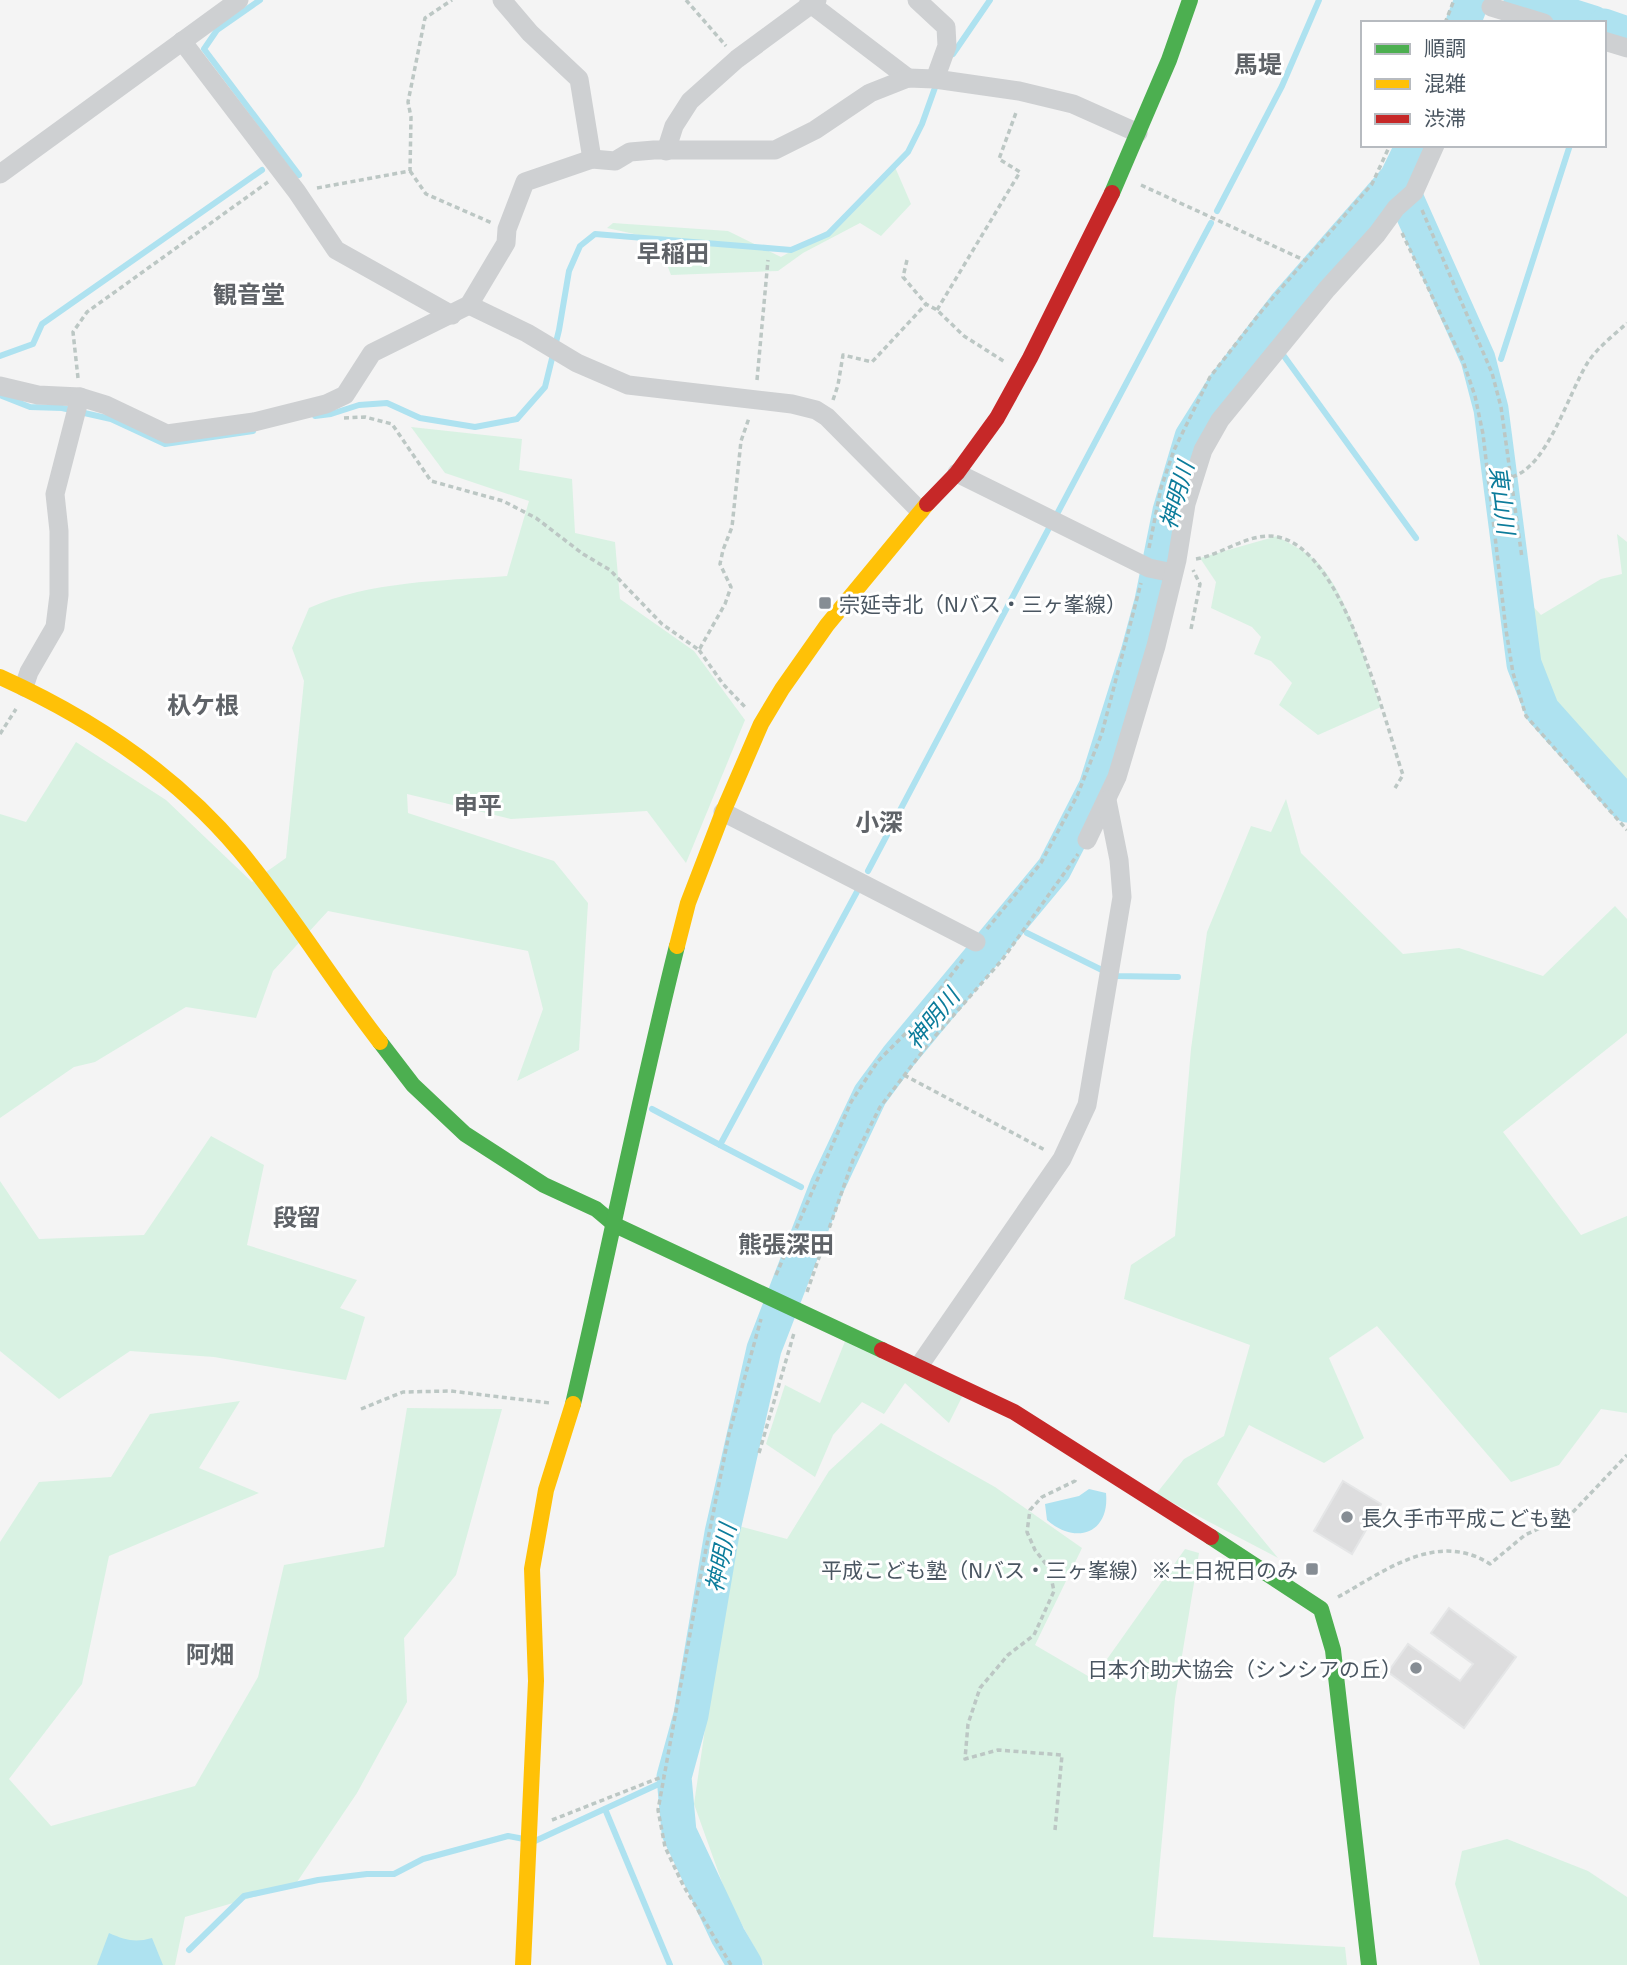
<svg xmlns="http://www.w3.org/2000/svg" width="1627" height="1965" font-family="'Exo 2','Noto Sans JP',sans-serif">
<style>
.green{fill:#d9f2e3}
.water{fill:#aee2f0}
.lines{fill:none;stroke-linecap:round;stroke-linejoin:round}
.stream{stroke:#aee2f0;stroke-width:6}
.river{stroke:#aee2f0;stroke-width:35}
.building{fill:#ddddde;stroke:#e5e6e7;stroke-width:2}
.path{stroke:#bcc7c4;stroke-width:3.5;stroke-dasharray:5 3.5;stroke-linecap:butt}
.street{stroke:#ced0d2;stroke-width:19}
.fast{stroke:#4caf50;stroke-width:16}
.slow{stroke:#ffc107;stroke-width:16}
.jam{stroke:#c62828;stroke-width:16}
.poi-dot{fill:#868d94;stroke:#fff;stroke-width:2.5}
.labels{text-anchor:middle;dominant-baseline:central;stroke-width:6;stroke-linejoin:round;paint-order:stroke}
.poi-label{font-size:21px;fill:#4a5661;stroke:#fff;text-anchor:start}
.water-label{font-size:23px;font-style:italic;fill:#0c7c9b;stroke:#fff}
.quarter-label{font-size:24px;font-weight:bold;fill:#5f6368;stroke:#fff}
</style>
<rect width="100%" height="100%" fill="#f4f4f4"/>
<g class="green">
<path d="M895,167L911,204L881,236L860,223L803,253L778,271L671,275L657,239L607,228L613,223L728,231L781,257L841,223Z"/>
<path d="M411,427L522,439L519,470L572,479L575,533L615,542L620,599L694,651L745,720L686,863L647,811L511,819L407,794L408,813L554,861L588,903L579,1050L517,1081L543,1009L528,951L328,911L273,971L256,1018L186,1007L95,1062L74,1067L0,1118V814L26,822L76,742L166,800L252,882L286,858L304,681L292,648L309,608C370,581 441,581 507,576L529,501L445,473Z"/>
<path d="M1617,534L1627,542V801L1544,704L1529,666L1524,597L1541,615L1601,579L1622,574Z"/>
<path d="M1277,536C1288,543 1303,550 1314,559C1346,587 1367,667 1381,707L1318,735L1279,705L1292,683L1271,661L1254,654L1261,637L1252,627L1211,608L1216,582L1200,558Z"/>
<path d="M1286,799L1301,853L1403,954L1459,948L1543,976L1615,906L1627,919V1033L1503,1132L1581,1235L1627,1216V1413L1601,1409L1559,1465L1511,1482L1377,1326L1329,1358L1364,1438L1324,1463L1249,1425L1217,1484L1278,1558L1156,1494L1184,1459L1224,1436L1250,1345L1124,1299L1131,1265L1175,1236L1191,1049L1207,932L1251,826L1271,832Z"/>
<path d="M211,1136L264,1165L247,1245L357,1280L340,1308L365,1317L346,1380L214,1357L130,1351L59,1399L0,1351V1181L39,1239L144,1235Z"/>
<path d="M848,1334L966,1389L949,1423L905,1383L884,1414L862,1402L833,1435L815,1477L766,1444L785,1385L820,1403Z"/>
<path d="M240,1401L199,1468L259,1493L109,1556L82,1684L9,1779L51,1826L195,1786L258,1677L284,1565L384,1547L407,1408L502,1409L456,1575L404,1638L407,1702L357,1793L295,1885L185,1917L175,1965H0V1542L39,1482L111,1477L150,1414Z"/>
<path d="M881,1423L995,1487L1082,1548L1035,1645L1093,1679L1185,1549L1199,1553L1175,1698L1153,1937L1345,1947L1347,1965H764L728,1899L694,1804L735,1525L787,1539L829,1471Z"/>
<path d="M1507,1839L1588,1871L1627,1897V1965H1480L1455,1884L1462,1851Z"/>
</g>
<g class="water">
<path d="M1089,1489L1106,1493C1110,1534 1075,1545 1047,1520L1045,1504L1079,1496Z"/>
<path d="M109,1933C125,1940 135,1943 152,1938L163,1965H97Z"/>
</g>
<g class="lines">
<g class="stream">
<path d="M260,0L217,30L204,49L299,175"/>
<path d="M953,54L990,0"/>
<path d="M1217,211L1282,86L1319,0"/>
<path d="M1281,352L1416,538"/>
<path d="M0,356L33,344L42,324L262,170"/>
<path d="M1501,359L1570,145"/>
<path d="M2,396L30,407L62,408L111,419L165,444L253,431"/>
<path d="M315,416L331,414L359,405L387,403L420,418L475,427L517,419L545,387L559,330L569,271L580,246L595,234L791,250L828,234L908,152L922,124L937,82"/>
<path d="M1057,514L1211,223"/>
<path d="M868,871L1049,528"/>
<path d="M1027,933L1114,976L1178,977"/>
<path d="M652,1109L720,1145L859,888"/>
<path d="M720,1145L801,1187"/>
<path d="M605,1809L670,1965"/>
<path d="M535,1841L674,1777"/>
<path d="M189,1950L244,1896L318,1880L367,1874H394L423,1859L508,1836L524,1839"/>
</g>
<g class="river">
<path d="M1521,0L1593,23"/>
<path d="M1463,23L1472,0"/>
<path d="M1604,26L1627,34"/>
<path d="M1397,178L1478,359L1491,409L1524,664L1542,710L1627,805"/>
<path d="M745,1965L728,1936L679,1832L674,1777L691,1715L722,1533L764,1349L827,1186L870,1095L898,1057L1054,869L1096,787L1138,653L1152,601L1170,511L1192,437L1224,386L1286,305L1397,178L1413,145"/>
</g>
</g>
<g class="building">
<path d="M1343,1481L1381,1504L1352,1554L1314,1531Z"/>
<path d="M1449,1608L1516,1657L1464,1728L1388,1672L1408,1644L1460,1681L1473,1664L1431,1633Z"/>
</g>
<g class="lines">
<g class="path">
<path d="M686,0L726,46"/>
<path d="M1445,23L1454,0"/>
<path d="M410,171L426,194L492,223"/>
<path d="M1141,185L1304,260"/>
<path d="M317,188L410,171L411,117L408,102L425,18L452,0"/>
<path d="M1422,210L1492,373L1501,407L1522,558"/>
<path d="M1402,233L1463,361L1475,396L1483,434L1506,630L1513,673L1526,716L1627,830"/>
<path d="M907,260L903,277L926,304L937,310L964,336L1005,362"/>
<path d="M937,310L1020,172L999,159L1017,110"/>
<path d="M78,378L73,332L87,312L268,182"/>
<path d="M757,380L768,260"/>
<path d="M833,400L838,385L843,355L872,362L926,304"/>
<path d="M344,418L365,417L392,424L431,481L503,501L536,518L583,554L610,570L662,624L699,650L725,604L731,587L720,564L723,550L732,527L741,441L749,418"/>
<path d="M1512,477C1548,466 1568,394 1588,362C1598,347 1614,335 1627,323"/>
<path d="M1149,548L1161,488L1174,450L1210,377L1264,308L1372,184L1390,145"/>
<path d="M1196,559C1222,555 1250,531 1278,537C1344,550 1383,717 1403,775L1395,788"/>
<path d="M1191,629L1200,584L1193,570"/>
<path d="M699,650L723,684L746,708"/>
<path d="M0,734L16,709"/>
<path d="M987,929L1041,863L1077,796L1102,733L1141,583"/>
<path d="M904,1075L1045,1150"/>
<path d="M776,1275L851,1102L878,1061L909,1030L965,957"/>
<path d="M807,1292L853,1160L880,1107L929,1043L1002,960L1078,854"/>
<path d="M361,1409L403,1392L451,1391L550,1403"/>
<path d="M759,1453L794,1333"/>
<path d="M1338,1597C1385,1571 1437,1530 1490,1564L1525,1535L1572,1513L1627,1455"/>
<path d="M552,1820L664,1776"/>
<path d="M1055,1830L1062,1755L998,1750L965,1759L968,1724L980,1688L1008,1655L1034,1635L1054,1591L1049,1568L1035,1550L1027,1532L1030,1510L1042,1497L1075,1481L1076,1478"/>
<path d="M731,1965L683,1885L665,1847L658,1810L700,1579L729,1434L761,1319"/>
</g>
<g class="street">
<path d="M502,0L530,33L579,79L592,159"/>
<path d="M809,0L812,5L908,78"/>
<path d="M917,0L946,27L947,46L935,79"/>
<path d="M1491,7L1544,23"/>
<path d="M182,41L297,192L336,250L452,315"/>
<path d="M1604,41L1627,48"/>
<path d="M666,151L674,126L690,101L737,59L817,0"/>
<path d="M0,174L239,0"/>
<path d="M469,305L527,333L577,363L628,385L792,404L816,410L827,417L920,511"/>
<path d="M0,386L38,395L80,397L106,405L167,434L254,422L326,404L345,395L372,353L469,305L506,243L507,229L525,182L592,159L615,161L630,152L654,150H775L815,130L870,93L908,78L935,79L1019,91L1073,104L1138,133"/>
<path d="M957,473L1149,568L1173,573"/>
<path d="M24,687L29,672L55,627L59,595V531L55,494L80,397"/>
<path d="M723,812L976,942"/>
<path d="M1087,840L1117,777L1156,646L1177,560L1186,504L1203,450L1220,420L1327,289L1377,234L1396,208L1414,192L1435,145"/>
<path d="M919,1366L1062,1159L1087,1105L1122,897L1119,860L1107,800"/>
</g>
<g class="fast">
<path d="M1112,193L1169,60L1190,0"/>
<path d="M380,1042L413,1085L465,1134L544,1185L596,1209L615,1225L882,1350"/>
<path d="M573,1404C609,1251 639,1098 677,946"/>
<path d="M1211,1537L1321,1609L1333,1650L1369,1965"/>
</g>
<g class="slow">
<path d="M0,677C91,718 174,773 239,850C290,911 331,979 380,1042"/>
<path d="M677,946L688,903L723,812L761,724L782,689L827,625L927,504"/>
<path d="M523,1965L536,1681L532,1569L546,1490L573,1404"/>
</g>
<g class="jam">
<path d="M927,504L957,473L997,418L1030,358L1112,193"/>
<path d="M882,1350L1014,1412L1211,1537"/>
</g>
</g>
<g class="poi-dot">
<rect x="818" y="596" width="14" height="14" rx="3.5"/>
<circle cx="1347" cy="1517" r="7"/>
<rect x="1305" y="1562" width="14" height="14" rx="3.5"/>
<circle cx="1416" cy="1668" r="7"/>
</g>
<g class="labels">
<g class="poi-label">
<text x="839" y="603">宗延寺北（Nバス・三ヶ峯線）</text>
<text x="1361" y="1517">長久手市平成こども塾</text>
<text x="1298" y="1569" text-anchor="end">平成こども塾（Nバス・三ヶ峯線）※土日祝日のみ</text>
<text x="1402" y="1668" text-anchor="end">日本介助犬協会（シンシアの丘）</text>
</g>
<g class="water-label">
<text transform="translate(1176 495) rotate(-74)">神明川</text>
<text transform="translate(1503 500) rotate(83)">東山川</text>
<text transform="translate(932 1018) rotate(-51)">神明川</text>
<text transform="translate(720 1558) rotate(-78)">神明川</text>
</g>
<g class="quarter-label">
<text x="1258" y="63">馬堤</text>
<text x="673" y="252">早稲田</text>
<text x="249" y="293">観音堂</text>
<text x="203" y="704">杁ケ根</text>
<text x="478" y="804">申平</text>
<text x="879" y="821">小深</text>
<text x="297" y="1216">段留</text>
<text x="786" y="1243">熊張深田</text>
<text x="210" y="1653">阿畑</text>
</g>
</g>
<rect x="1361" y="21" width="245" height="126" fill="#ffffff" stroke="#b7bbc0" stroke-width="2"/>
<rect x="1375" y="44" width="35" height="10" fill="#4caf50" stroke="#b7bbc0" stroke-width="2"/>
<text x="1424" y="56" font-size="21" fill="#4a5661">順調</text>
<rect x="1375" y="79" width="35" height="10" fill="#ffc107" stroke="#b7bbc0" stroke-width="2"/>
<text x="1424" y="91" font-size="21" fill="#4a5661">混雑</text>
<rect x="1375" y="114" width="35" height="10" fill="#c62828" stroke="#b7bbc0" stroke-width="2"/>
<text x="1424" y="126" font-size="21" fill="#4a5661">渋滞</text>
</svg>
